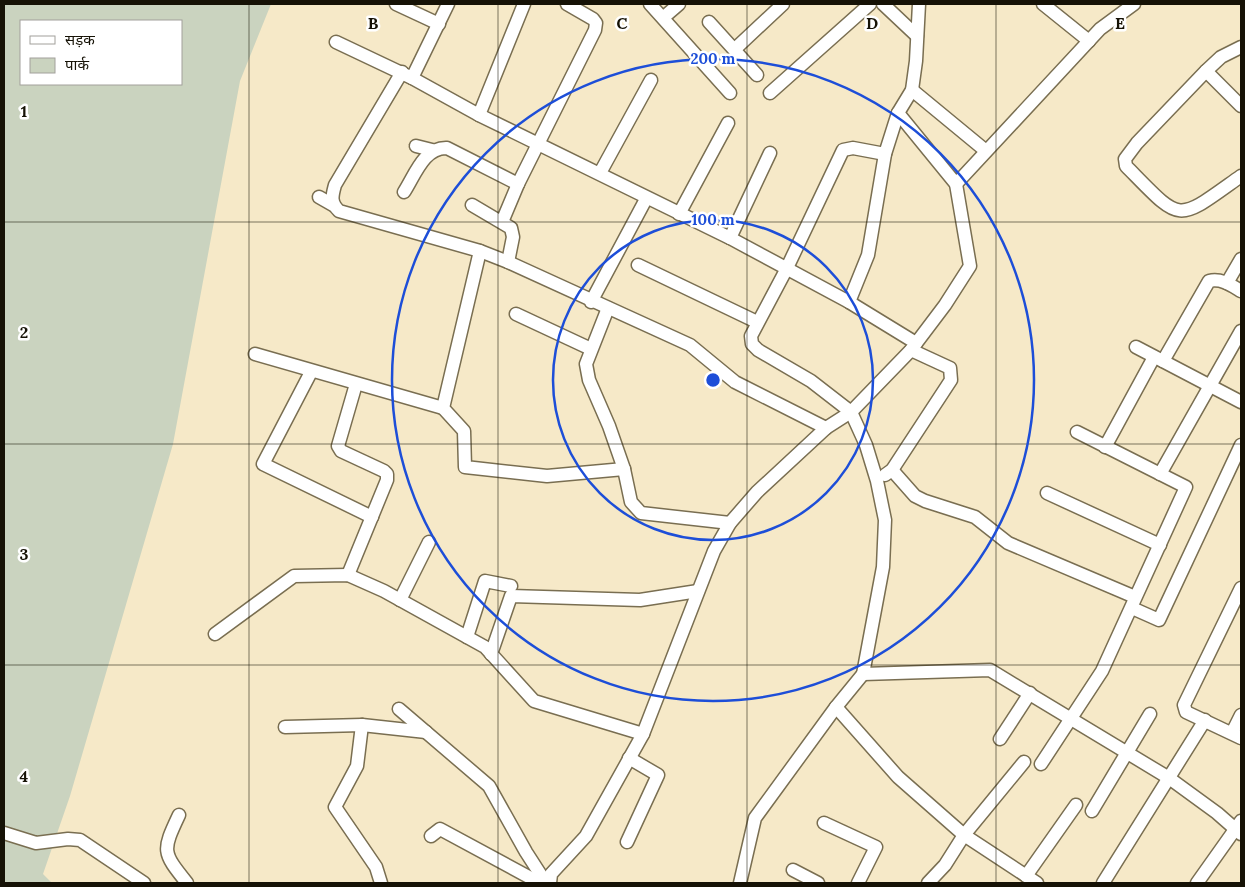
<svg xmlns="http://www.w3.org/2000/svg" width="1245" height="887" font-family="Lora,'Noto Sans Devanagari',serif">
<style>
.green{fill:#cad3bf;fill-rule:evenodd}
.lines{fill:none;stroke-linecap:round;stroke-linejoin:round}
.minor-casing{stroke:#796e51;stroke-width:15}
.minor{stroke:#fff;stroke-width:12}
.grid{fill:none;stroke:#161206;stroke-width:1;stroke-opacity:0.55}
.ring{fill:none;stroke:#1d4ed8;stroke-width:2.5}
.grid-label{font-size:16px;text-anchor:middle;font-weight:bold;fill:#161206;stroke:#fff;stroke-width:5;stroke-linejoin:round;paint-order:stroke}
.centre{fill:#1d4ed8;stroke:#fff;stroke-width:2.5}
.ring-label{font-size:15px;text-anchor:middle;font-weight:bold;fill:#1d4ed8;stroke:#fff;stroke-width:5;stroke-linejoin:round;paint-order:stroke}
</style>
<rect width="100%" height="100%" fill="#f6e9c8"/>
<path class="green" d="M4,4H271L240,81L173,444L70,796L43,874L52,883H4ZM21,21H181V84H21Z"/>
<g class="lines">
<g class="minor-casing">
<g id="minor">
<path d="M396,4L439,24"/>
<path d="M524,4L479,115L730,238L849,302L916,343"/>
<path d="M650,4L730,93"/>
<path d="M883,4L917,36"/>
<path d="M1043,4L1089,41"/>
<path d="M664,17L679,4"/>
<path d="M709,22L757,75"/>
<path d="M336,42L412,78L448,4"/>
<path d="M1241,47L1221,57L1206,71L1137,143L1125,159L1126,166C1183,224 1175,223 1241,176"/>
<path d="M735,49L783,4"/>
<path d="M1206,71L1241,106"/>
<path d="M402,72L335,185C332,196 330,202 339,211L480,251L508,262L690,345L735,382L826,428"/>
<path d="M412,78L479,115"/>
<path d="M912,90L986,151"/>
<path d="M770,93L870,4"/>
<path d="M416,146L432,150"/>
<path d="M885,154L853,148L843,150L786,270L751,336L752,344L758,350L811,381L851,412L866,445L877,481L885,520L883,567L863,674L990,670L1169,778L1217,813L1241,834"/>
<path d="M600,173L651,80"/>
<path d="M956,184L1100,29L1134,4"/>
<path d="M404,192C415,175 424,147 447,148L518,184"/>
<path d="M319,197L333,205"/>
<path d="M472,205L511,228L513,237L508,262"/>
<path d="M679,214L728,123"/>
<path d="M502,222L518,184L595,30L596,23L593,19L567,4"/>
<path d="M730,238L770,153"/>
<path d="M480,251L443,408L464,431L465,467L547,476L624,469"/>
<path d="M638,265L757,322"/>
<path d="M1227,283L1241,259"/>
<path d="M591,302L646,199"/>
<path d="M849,302L868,255L885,154L898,113L912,90L916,61L919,4"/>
<path d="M608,308L586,364L589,380L609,426L624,469L631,502L641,513L730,523"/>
<path d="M516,314L591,349"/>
<path d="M1136,347L1241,402"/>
<path d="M255,354L443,408"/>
<path d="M1163,361L1209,281C1221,278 1231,285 1241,291"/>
<path d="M311,372L263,464L372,517"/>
<path d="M1105,447L1154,357"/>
<path d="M892,470L915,496L925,501L975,517L1008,543L1135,597"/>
<path d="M1160,474L1241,331"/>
<path d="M885,475L892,470L951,380L950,368L911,350"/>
<path d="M1047,493L1160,545"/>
<path d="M348,575L387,480V474L384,471L341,451L338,446L356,384"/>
<path d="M1241,588L1184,705L1186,712L1241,738"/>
<path d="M400,600L429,542"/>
<path d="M1132,608L1159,620L1241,445"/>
<path d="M215,634L294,576L348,575L384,591L485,647L534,701L643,734"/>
<path d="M467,637L485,581L511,586"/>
<path d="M491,654L511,596L640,600L698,591"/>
<path d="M836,707L898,777L964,835L1037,883"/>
<path d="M399,709L489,786L526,852L546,883"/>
<path d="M362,725L357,766L335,807L376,867L381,883"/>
<path d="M285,727L362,725L426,732"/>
<path d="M1232,733L1241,715"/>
<path d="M1000,739L1030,693"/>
<path d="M1041,764L1102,671L1186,487L1077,432"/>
<path d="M1092,811L1150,714"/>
<path d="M179,815C162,851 162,852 187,883"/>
<path d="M824,823L876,847L858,883"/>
<path d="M4,833L36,843L68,839L80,840L144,883"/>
<path d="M431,836L440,829L540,883"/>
<path d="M627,842L658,775L629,758"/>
<path d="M793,870L818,883"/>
<path d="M1026,876L1076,805"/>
<path d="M550,883L551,874L586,836L643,734L714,551L730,523L757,492L826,428L851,412L911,350L945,305L970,266L956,184L898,113"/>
<path d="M740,883L755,818L836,707L863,674"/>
<path d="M928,883L945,865L964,835L1024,762"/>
<path d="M1103,883L1205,720"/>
<path d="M1197,883L1241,821"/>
</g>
</g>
<use href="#minor" class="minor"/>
</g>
<path class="grid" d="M249,4V883M498,4V883M747,4V883M996,4V883M4,222H1241M4,444H1241M4,665H1241"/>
<g class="ring">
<circle cx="713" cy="380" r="160"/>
<circle cx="713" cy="380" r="321"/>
</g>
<g class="grid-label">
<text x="373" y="29">B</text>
<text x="622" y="29">C</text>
<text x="872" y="29">D</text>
<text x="1120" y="29">E</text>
<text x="24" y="117">1</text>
<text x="24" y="338">2</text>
<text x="24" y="560">3</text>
<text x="24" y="782">4</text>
</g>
<circle cx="713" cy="380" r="8" class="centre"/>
<g class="ring-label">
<text x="713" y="64">200 m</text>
<text x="713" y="225">100 m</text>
</g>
<rect width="1245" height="887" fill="none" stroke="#161206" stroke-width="10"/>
<rect x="20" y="20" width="162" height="65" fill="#ffffff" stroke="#a2a09b"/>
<rect x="30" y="36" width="25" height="8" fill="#ffffff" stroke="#a2a09b"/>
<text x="65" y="45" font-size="15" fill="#161206">सड़क</text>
<rect x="30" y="58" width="25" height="15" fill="#cad3bf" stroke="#a2a09b"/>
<text x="65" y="70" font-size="15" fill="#161206">पार्क</text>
</svg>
